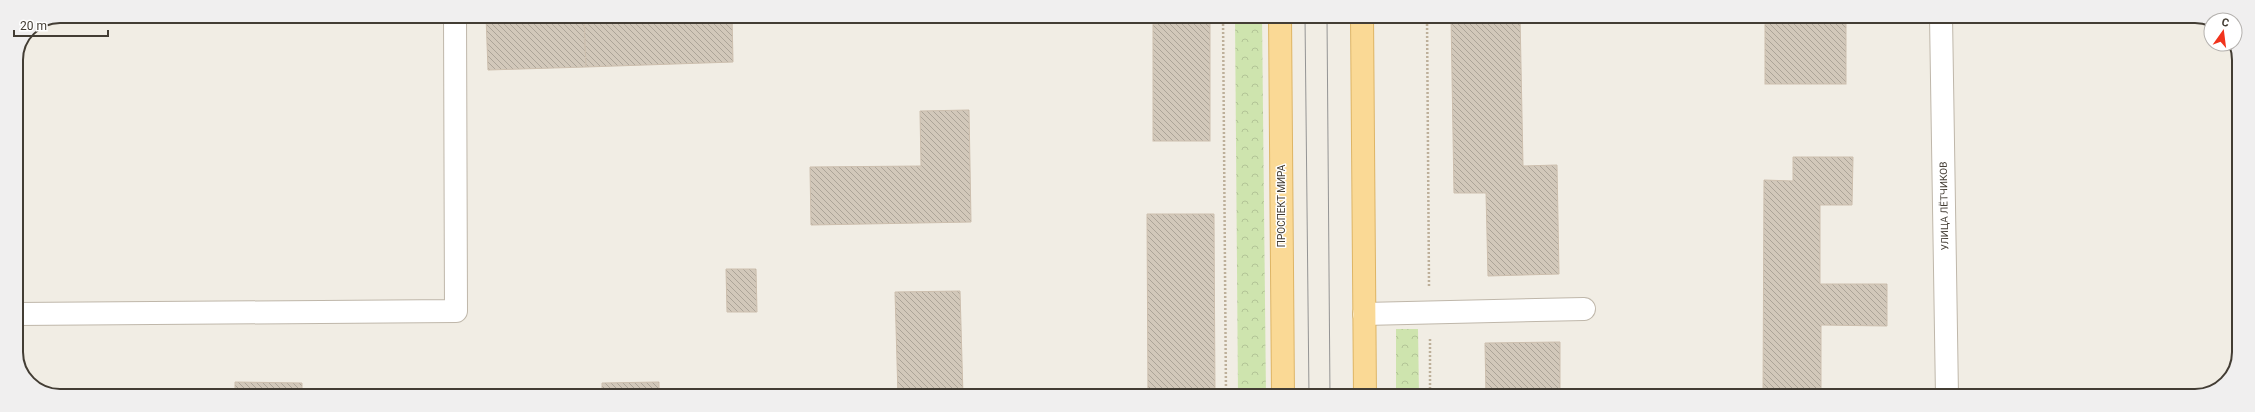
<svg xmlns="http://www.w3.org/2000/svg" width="2255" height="412" font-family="Roboto,sans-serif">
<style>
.forest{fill:url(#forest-crowns)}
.building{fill:url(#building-back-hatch);stroke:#cdbfae}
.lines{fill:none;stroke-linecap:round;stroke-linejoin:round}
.minor-casing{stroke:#bfb7aa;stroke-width:24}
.major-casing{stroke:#deb565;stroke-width:24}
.path{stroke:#bdaf99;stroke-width:2.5;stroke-dasharray:2 2;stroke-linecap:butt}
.minor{stroke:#fff;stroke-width:22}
.major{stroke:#fad995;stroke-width:22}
.tram{stroke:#949494;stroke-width:1}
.labels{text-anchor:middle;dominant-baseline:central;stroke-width:3;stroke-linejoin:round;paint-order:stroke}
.street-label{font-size:10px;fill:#433d34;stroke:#fff}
.rim{fill:none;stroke:#433d34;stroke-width:2}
</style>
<defs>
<pattern id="forest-crowns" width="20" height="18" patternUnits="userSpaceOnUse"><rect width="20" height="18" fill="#cee4ae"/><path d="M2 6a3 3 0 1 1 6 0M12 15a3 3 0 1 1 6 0" fill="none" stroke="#b2c496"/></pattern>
<pattern id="building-back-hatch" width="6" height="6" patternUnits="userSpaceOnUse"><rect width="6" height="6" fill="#d2c8ba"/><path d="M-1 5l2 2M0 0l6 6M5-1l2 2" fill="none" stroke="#aca498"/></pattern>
</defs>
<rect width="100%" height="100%" fill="#f1ede4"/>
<g class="forest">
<path d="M1235,16H1262L1266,396H1238Z"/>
<path d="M1396,329H1418L1419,396H1396Z"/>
</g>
<g class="building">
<path d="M486,16H584L586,67L488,70Z"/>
<path d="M584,16H732L733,62L586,67Z"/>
<rect x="1153" y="16" width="57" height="125"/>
<path d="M1451,16H1520L1523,166L1557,165L1559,274L1488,276L1486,193H1454Z"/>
<rect x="1765" y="16" width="81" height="68"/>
<path d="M969,110L971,222L811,225L810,167L921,166L920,111Z"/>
<path d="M1793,157H1853L1852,205H1820V284H1887V326L1821,325V394H1860V396H1763L1764,180L1793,181Z"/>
<path d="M1147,214H1214L1215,396H1148Z"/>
<path d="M726,269H756L757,312H727Z"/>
<path d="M960,291L963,396H898L895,292Z"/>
<path d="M1560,342V396H1486L1485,343Z"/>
<path d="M235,382L302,383V396H235Z"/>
<path d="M659,382V396H602V383Z"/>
</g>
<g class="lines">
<g class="minor-casing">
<g id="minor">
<path d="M1941,16L1947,396"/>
<path d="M16,314L456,311L455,16"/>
<path d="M1364,314L1584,309"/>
</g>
</g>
<g class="major-casing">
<g id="major">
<path d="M1280,16L1283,396"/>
<path d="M1362,16L1365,396"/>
</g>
</g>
<g class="path">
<path d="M1223,16L1226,396"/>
<path d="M1427,16L1429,286"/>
<path d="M1430,339V396"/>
</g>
<use href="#minor" class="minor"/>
<use href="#major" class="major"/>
<g class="tram">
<path d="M1305,16L1309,396"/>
<path d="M1327,16L1330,396"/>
</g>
</g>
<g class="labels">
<g class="street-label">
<text transform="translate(1281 206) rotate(-90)">ПРОСПЕКТ МИРА</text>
<text transform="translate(1944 206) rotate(-91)">УЛИЦА ЛЁТЧИКОВ</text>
</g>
</g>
<path d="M0 0H2255V412H0ZM60 23H2195A37 37 0 0 1 2232 60V352A37 37 0 0 1 2195 389H60A37 37 0 0 1 23 352V60A37 37 0 0 1 60 23Z" fill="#f0efef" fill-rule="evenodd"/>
<path class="rim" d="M60 23H2195A37 37 0 0 1 2232 60V352A37 37 0 0 1 2195 389H60A37 37 0 0 1 23 352V60A37 37 0 0 1 60 23Z"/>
<g transform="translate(2223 32) rotate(14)"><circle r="19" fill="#ffffff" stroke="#b4b1ae"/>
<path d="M0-3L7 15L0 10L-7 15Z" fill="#f1331c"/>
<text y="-6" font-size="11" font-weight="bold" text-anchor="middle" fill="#433d34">С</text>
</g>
<path d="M14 30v6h94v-6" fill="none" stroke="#433d34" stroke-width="2"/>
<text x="20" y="30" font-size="12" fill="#433d34" stroke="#ffffff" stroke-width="3" paint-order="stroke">20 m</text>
</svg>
